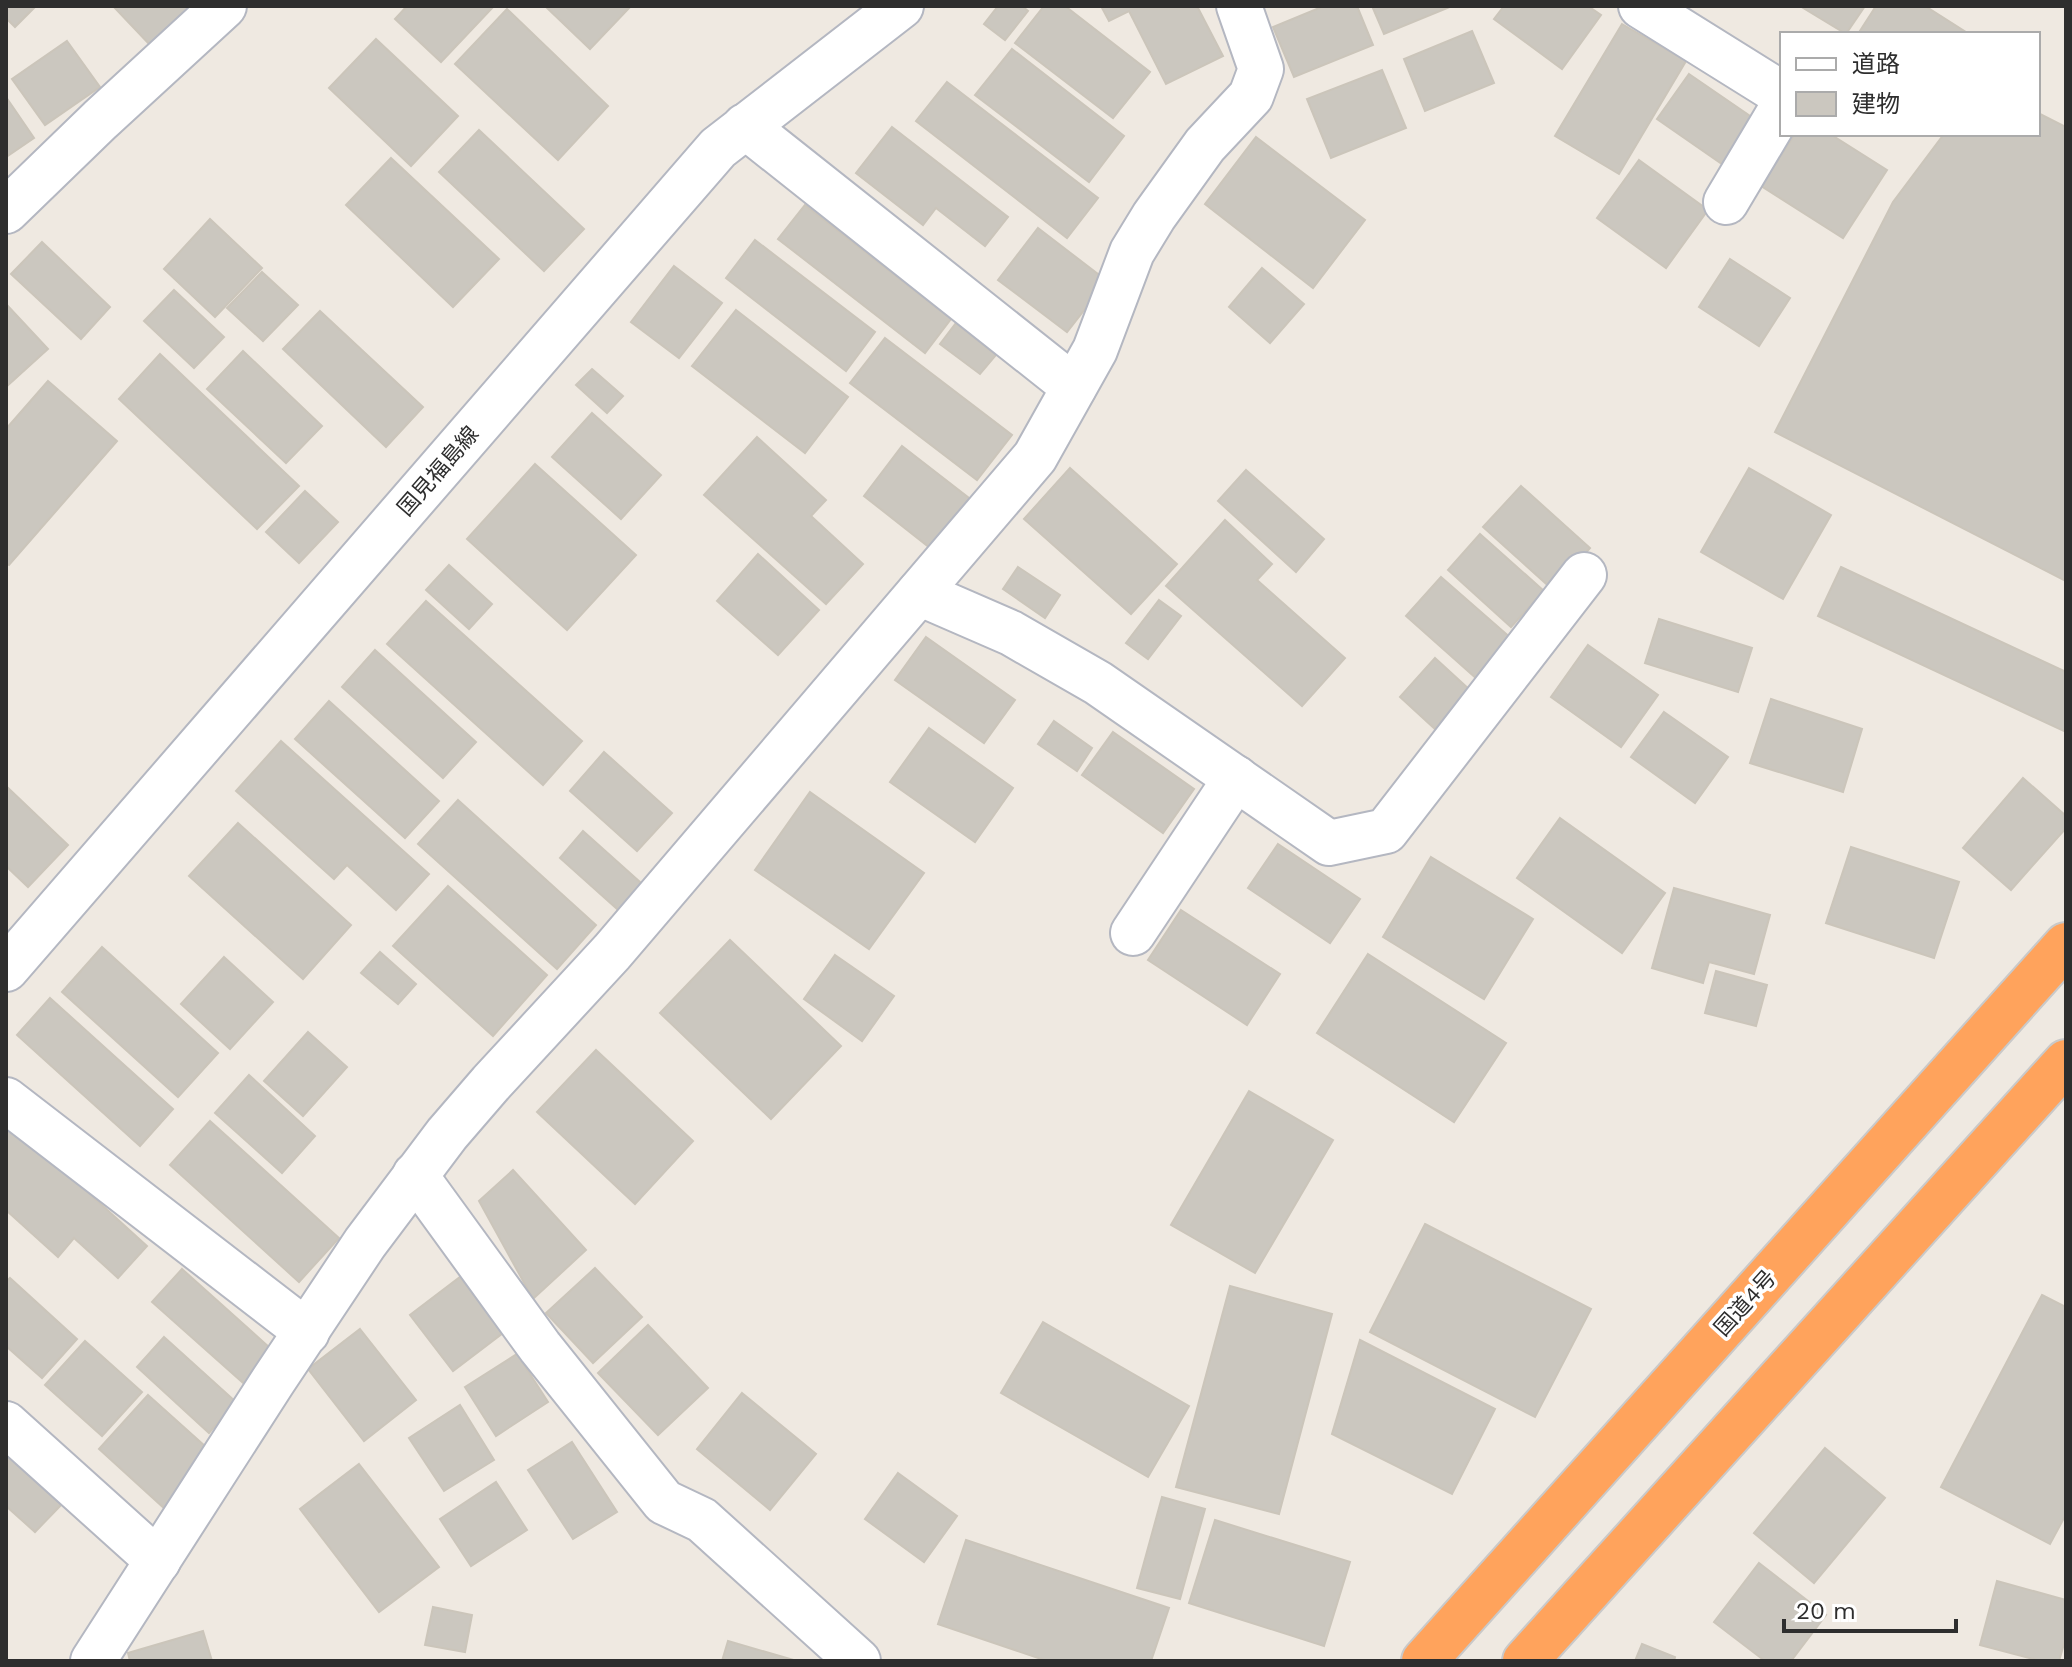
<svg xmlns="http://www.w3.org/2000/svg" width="2072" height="1667" font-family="'Work Sans','Noto Sans JP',sans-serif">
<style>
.building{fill:#cbc7bf;stroke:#cbc5ba;stroke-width:2}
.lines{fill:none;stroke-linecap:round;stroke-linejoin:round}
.street-casing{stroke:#b4b7c1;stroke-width:48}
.secondary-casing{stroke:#b4b7c1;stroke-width:48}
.highway-casing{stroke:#c9c9c9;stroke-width:48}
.street{stroke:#fff;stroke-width:44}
.secondary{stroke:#fff;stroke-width:44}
.highway{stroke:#ffa35c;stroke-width:44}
.labels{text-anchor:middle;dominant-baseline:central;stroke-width:7;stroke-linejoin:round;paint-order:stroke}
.street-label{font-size:22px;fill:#2e2e2e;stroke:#fff}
</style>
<rect width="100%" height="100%" fill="#efe9e1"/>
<g class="building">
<path d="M6,6H36L15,27L6,18Z"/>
<path d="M113,6H186L191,11L152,47Z"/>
<path d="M407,6H494L441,62L395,19Z"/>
<path d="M545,6H631L590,49Z"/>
<path d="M998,6H1022L1028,11L1005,40L984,24Z"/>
<path d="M1044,6H1065L1150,72L1113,118L1015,43Z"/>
<path d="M1101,6H1197L1223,56L1166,84L1129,11L1109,21Z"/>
<path d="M1324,6H1357L1373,45L1294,77L1273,27Z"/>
<path d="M1372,6H1452L1384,34Z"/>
<path d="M1504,6H1588L1601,15L1562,69L1494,19Z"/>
<path d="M1800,6H1865L1846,34Z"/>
<path d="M1876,6H1925L1969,34H1858Z"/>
<path d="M507,9L608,106L558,160L455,64Z"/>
<path d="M1622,24L1686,61L1619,174L1555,136Z"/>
<path d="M1472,31L1494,83L1425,111L1404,59Z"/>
<path d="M376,39L458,116L411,166L329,88Z"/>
<path d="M67,41L100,87L45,125L12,79Z"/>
<path d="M1012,49L1124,136L1089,182L975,95Z"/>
<path d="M1382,70L1406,128L1331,158L1307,99Z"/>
<path d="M1689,74L1753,118L1722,164L1657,119Z"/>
<path d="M947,82L1098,198L1067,238L916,121Z"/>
<path d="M6,97L34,138L6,157Z"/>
<path d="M2038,113L2066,127V581L1775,432L1893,202L1944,134H2038Z"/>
<path d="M892,127L1008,217L985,246L936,208L923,225L856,173Z"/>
<path d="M479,130L584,229L544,271L439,172Z"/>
<path d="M1795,134H1830L1887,170L1843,238L1761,186Z"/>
<path d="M1256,137L1365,220L1313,288L1205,204Z"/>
<path d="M391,158L499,259L453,307L346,205Z"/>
<path d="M1639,160L1708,210L1666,268L1597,218Z"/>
<path d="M805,205L951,319L925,353L778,239Z"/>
<path d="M210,219L262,268L215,317L164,269Z"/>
<path d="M1038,228L1107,281L1067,332L998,280Z"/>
<path d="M755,240L875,332L846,371L726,278Z"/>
<path d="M42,242L110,307L81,339L11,274Z"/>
<path d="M1730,259L1790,298L1759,346L1699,307Z"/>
<path d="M674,266L722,303L679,358L631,322Z"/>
<path d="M1262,268L1304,304L1270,343L1229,307Z"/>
<path d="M262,272L298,305L263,341L227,308Z"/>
<path d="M174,290L224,337L194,368L144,321Z"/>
<path d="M6,304L48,349L6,387Z"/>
<path d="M736,310L848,397L805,453L692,366Z"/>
<path d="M320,311L423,407L386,447L283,349Z"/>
<path d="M956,323L996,355L980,374L940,344Z"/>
<path d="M885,338L1012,435L977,480L850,383Z"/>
<path d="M243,351L322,426L286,463L207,389Z"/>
<path d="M160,354L299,486L257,529L119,399Z"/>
<path d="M592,369L623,396L607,413L576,385Z"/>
<path d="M48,381L117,441L9,565L6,563V429Z"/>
<path d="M592,413L661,475L621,519L552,457Z"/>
<path d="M757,437L826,500L811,516L863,564L826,604L704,495Z"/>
<path d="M902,446L978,505L939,555L864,496Z"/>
<path d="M535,464L636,555L567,630L467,539Z"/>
<path d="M1070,468L1177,564L1131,614L1024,519Z"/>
<path d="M1749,468L1831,515L1783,599L1701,552Z"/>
<path d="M1246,470L1324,539L1296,572L1218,501Z"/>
<path d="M1521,486L1590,548L1553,590L1483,527Z"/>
<path d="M305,491L338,522L299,563L266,532Z"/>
<path d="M1225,520L1272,564L1257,580L1345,658L1302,706L1166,586Z"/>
<path d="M1480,534L1544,591L1511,627L1448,570Z"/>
<path d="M758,554L819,610L778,655L717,601Z"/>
<path d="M449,565L492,604L469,629L426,590Z"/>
<path d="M1018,567L1060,595L1045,618L1003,589Z"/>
<path d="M1841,567L2066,672V732L1818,616Z"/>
<path d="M1441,577L1512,639L1477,679L1406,616Z"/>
<path d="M1159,600L1181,616L1148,659L1126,643Z"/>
<path d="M426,601L582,741L543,785L387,644Z"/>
<path d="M1659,619L1752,648L1738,692L1645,663Z"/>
<path d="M926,637L1015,700L984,743L895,680Z"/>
<path d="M1588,645L1658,695L1621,747L1551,697Z"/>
<path d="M375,650L476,742L443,778L342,687Z"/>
<path d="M1435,658L1470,690L1435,729L1400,697Z"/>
<path d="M1771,699L1862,729L1843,792L1750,763Z"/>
<path d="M329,701L439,801L405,838L295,739Z"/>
<path d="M1664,712L1728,757L1695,803L1631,757Z"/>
<path d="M1054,721L1092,748L1077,771L1038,744Z"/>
<path d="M929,728L1013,788L975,842L890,782Z"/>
<path d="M1113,732L1194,789L1163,833L1082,775Z"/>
<path d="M281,741L429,874L396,910L347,865L334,879L236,791Z"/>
<path d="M604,752L672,813L637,851L570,791Z"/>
<path d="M2023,778L2066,816V828L2011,890L1963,848Z"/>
<path d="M6,786L68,845L28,887L6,866Z"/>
<path d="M810,792L924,873L869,949L755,870Z"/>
<path d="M458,800L596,925L557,969L418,844Z"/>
<path d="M1560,818L1665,893L1622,953L1517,878Z"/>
<path d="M238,823L351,925L303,979L189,876Z"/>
<path d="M583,831L649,890L625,916L560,858Z"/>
<path d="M1278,844L1360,899L1330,943L1248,888Z"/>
<path d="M1851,847L1959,882L1934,958L1826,923Z"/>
<path d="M1431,857L1533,919L1484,999L1383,937Z"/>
<path d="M448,886L547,975L493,1036L393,946Z"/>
<path d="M1674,888L1770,915L1754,974L1709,962L1703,983L1652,968Z"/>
<path d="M1181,910L1280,974L1247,1025L1148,960Z"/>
<path d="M730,940L841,1046L771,1119L660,1013Z"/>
<path d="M102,947L218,1053L178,1097L62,992Z"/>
<path d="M380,952L416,984L398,1004L361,973Z"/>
<path d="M1368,954L1506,1043L1454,1122L1317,1033Z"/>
<path d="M835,955L894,996L862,1041L804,999Z"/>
<path d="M224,957L273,1002L230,1049L181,1004Z"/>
<path d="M1716,971L1767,985L1756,1026L1705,1013Z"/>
<path d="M50,998L173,1109L140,1146L17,1035Z"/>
<path d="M308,1032L347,1067L303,1116L264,1081Z"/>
<path d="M596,1050L693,1141L635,1204L537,1112Z"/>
<path d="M249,1075L315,1136L282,1173L215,1113Z"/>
<path d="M1249,1091L1333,1140L1255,1273L1171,1225Z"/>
<path d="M6,1118L147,1246L118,1278L74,1238L58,1257L6,1210Z"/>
<path d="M210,1121L339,1238L299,1282L170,1165Z"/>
<path d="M513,1170L586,1250L533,1299L479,1201Z"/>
<path d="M1425,1224L1591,1309L1535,1417L1370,1332Z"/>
<path d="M595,1268L642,1317L593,1363L546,1313Z"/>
<path d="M182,1269L280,1357L250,1389L152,1302Z"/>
<path d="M460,1277L503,1333L453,1371L410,1315Z"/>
<path d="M10,1278L77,1339L42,1378L6,1346V1282Z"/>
<path d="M1230,1286L1332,1314L1279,1514L1176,1487Z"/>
<path d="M2042,1295L2066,1307V1519L2064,1518L2050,1544L1941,1487Z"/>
<path d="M1043,1322L1189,1406L1148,1477L1001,1393Z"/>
<path d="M648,1325L708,1388L658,1435L598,1373Z"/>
<path d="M360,1329L416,1400L364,1441L308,1369Z"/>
<path d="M164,1337L236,1402L209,1433L137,1367Z"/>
<path d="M1360,1340L1495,1409L1452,1494L1332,1434Z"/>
<path d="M85,1341L142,1392L102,1436L45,1385Z"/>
<path d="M517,1354L548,1402L496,1436L465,1387Z"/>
<path d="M742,1393L816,1454L770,1510L697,1449Z"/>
<path d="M148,1395L215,1455L165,1509L99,1449Z"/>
<path d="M460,1405L494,1460L444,1491L409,1438Z"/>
<path d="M572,1442L617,1512L573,1539L528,1470Z"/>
<path d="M1825,1448L1885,1498L1814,1583L1754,1533Z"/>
<path d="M6,1451L63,1503L35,1532L6,1506Z"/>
<path d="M359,1464L439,1567L379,1612L300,1509Z"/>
<path d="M898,1473L957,1516L924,1562L865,1519Z"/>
<path d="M496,1482L527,1530L471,1566L440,1519Z"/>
<path d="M1162,1497L1205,1509L1180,1599L1137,1588Z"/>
<path d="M1215,1520L1350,1562L1324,1646L1189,1603Z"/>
<path d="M966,1540L1169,1608L1151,1661H1047L938,1624Z"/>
<path d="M1759,1563L1826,1615L1791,1661H1765L1714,1622Z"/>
<path d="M1997,1581L2066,1600V1637L2059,1661H2041L1980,1645Z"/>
<path d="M433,1607L472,1615L465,1652L425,1645Z"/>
<path d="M203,1631L212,1661H130L128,1653Z"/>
<path d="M728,1641L797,1661H722Z"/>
<path d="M1642,1644L1675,1657L1674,1661H1635Z"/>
</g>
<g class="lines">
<g class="street-casing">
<g id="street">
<path d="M1641,6L1782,94"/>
<path d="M745,126L1074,387"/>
<path d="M1726,202L1782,108"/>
<path d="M6,211L100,120L224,6"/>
<path d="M919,593L1011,633L1098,683L1329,843L1386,831L1584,575"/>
<path d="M1133,933L1236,778"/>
<path d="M6,1100L307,1332"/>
<path d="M415,1175L540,1347L664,1502L702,1520L858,1661"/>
<path d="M6,1424L158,1561"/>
<path d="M93,1661L273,1381L365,1243L447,1134L491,1083L612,952L1035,457L1095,350L1132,252L1154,216L1205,145L1251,96L1261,69L1239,6"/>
</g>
</g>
<g class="secondary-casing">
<path id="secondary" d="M6,969L718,148L901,6"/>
</g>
<g class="highway-casing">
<g id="highway">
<path d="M1424,1661L2066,945"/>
<path d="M1525,1661L2066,1062"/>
</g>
</g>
<use href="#street" class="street"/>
<use href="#secondary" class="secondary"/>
<use href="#highway" class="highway"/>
</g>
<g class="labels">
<g class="street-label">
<text transform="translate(438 471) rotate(-49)">国見福島線</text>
<text transform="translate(1745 1303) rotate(-48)">国道4号</text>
</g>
</g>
<rect width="2072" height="1667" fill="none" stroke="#2e2e2e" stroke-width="16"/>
<rect x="1780" y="32" width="260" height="104" fill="#ffffff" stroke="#ababab" stroke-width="2"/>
<rect x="1796" y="58" width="40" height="12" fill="#ffffff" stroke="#ababab" stroke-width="2"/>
<text x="1852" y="72" font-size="24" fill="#2e2e2e">道路</text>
<rect x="1796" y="92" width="40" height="24" fill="#cbc7bf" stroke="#ababab" stroke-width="2"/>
<text x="1852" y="112" font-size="24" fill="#2e2e2e">建物</text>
<path d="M1784 1619v12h172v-12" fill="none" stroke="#2e2e2e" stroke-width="4"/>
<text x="1796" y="1619" font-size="24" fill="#2e2e2e" stroke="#ffffff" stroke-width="6" paint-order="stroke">20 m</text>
</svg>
